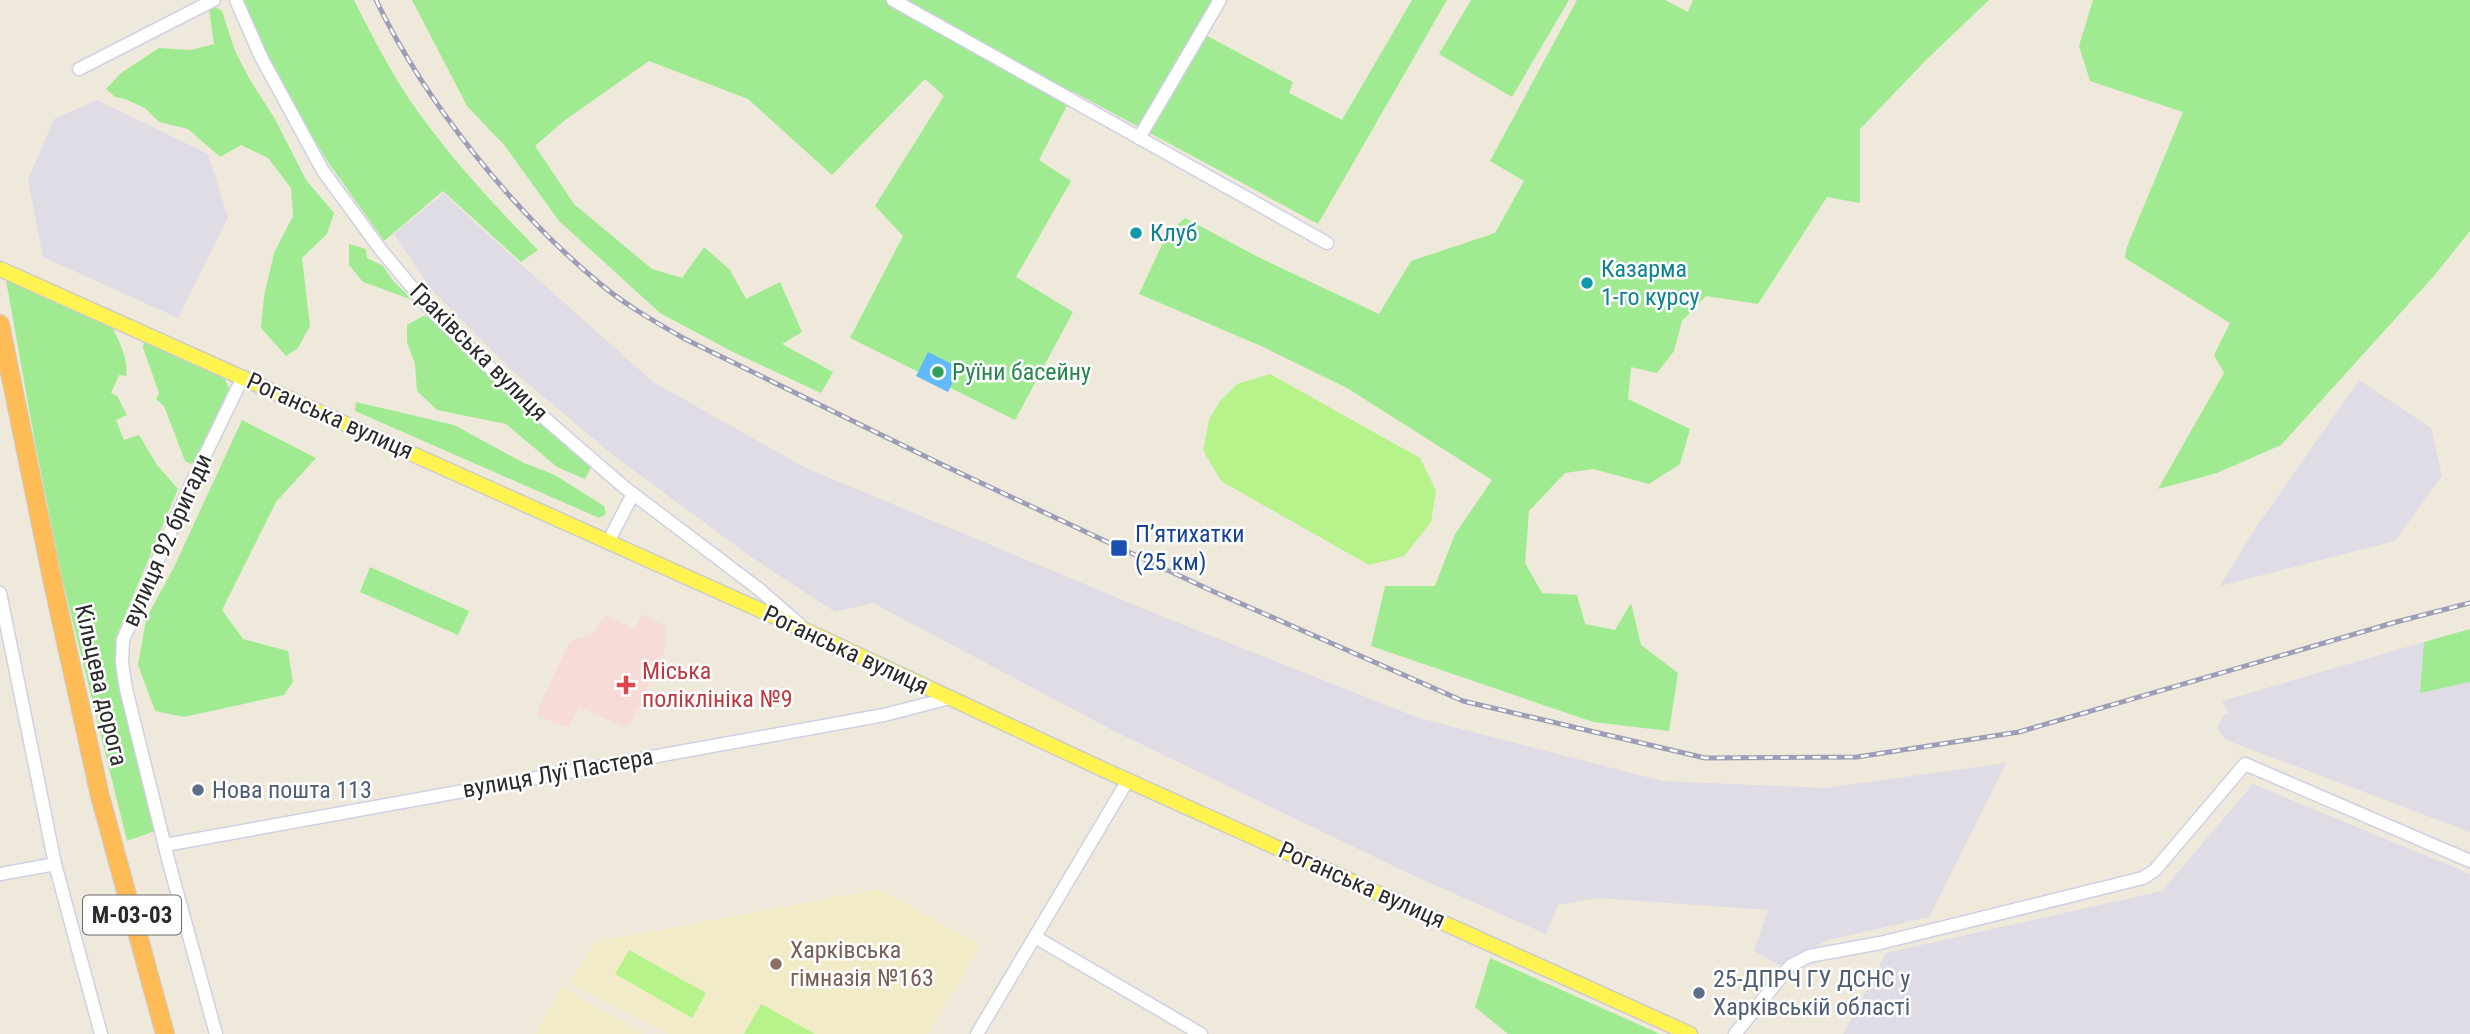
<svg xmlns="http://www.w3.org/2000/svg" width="2470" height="1034" font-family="'Roboto Condensed',sans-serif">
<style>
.industrial{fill:#e0dce6}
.education{fill:#f2ebc8}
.medical{fill:#f6dbd7}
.green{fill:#a0eb91}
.pitch{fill:#b6f38b}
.water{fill:#62b9fc}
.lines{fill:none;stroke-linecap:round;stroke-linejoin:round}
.minor-casing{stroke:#d0d0e5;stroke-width:15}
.major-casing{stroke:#ccc;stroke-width:17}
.highway-casing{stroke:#ccc;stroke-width:20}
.minor{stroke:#fff;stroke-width:12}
.major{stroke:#fff34f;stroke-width:14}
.highway{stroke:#fb5;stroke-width:18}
.rail-casing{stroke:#9d9db7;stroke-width:5}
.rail{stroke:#fff;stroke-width:2.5;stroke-dasharray:8;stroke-linecap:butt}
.culture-dot{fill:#0f9aa8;stroke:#fff;stroke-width:2.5}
.leisure-dot{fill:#2e9e5b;stroke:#fff;stroke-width:2.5}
.transit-dot{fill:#1a4fb4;stroke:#fff;stroke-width:2.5}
.health-dot{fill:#e0444e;stroke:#fff;stroke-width:2.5}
.service-dot{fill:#5c6f8a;stroke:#fff;stroke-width:2.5}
.education-dot{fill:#8d6e63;stroke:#fff;stroke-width:2.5}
.labels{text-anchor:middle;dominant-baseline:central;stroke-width:5;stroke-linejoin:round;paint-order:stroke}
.shield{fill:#fff;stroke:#6a6a6a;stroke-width:2}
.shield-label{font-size:23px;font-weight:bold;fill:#2a2a2a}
.culture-label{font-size:24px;fill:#0d838f;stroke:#fff;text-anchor:start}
.street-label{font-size:24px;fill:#2a2a2a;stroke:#fff}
.leisure-label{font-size:24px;fill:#27864d;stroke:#fff;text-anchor:start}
.transit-label{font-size:24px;fill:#164399;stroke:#fff;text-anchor:start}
.health-label{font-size:24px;fill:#be3a42;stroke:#fff;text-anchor:start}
.service-label{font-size:24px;fill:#4e5e75;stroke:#fff;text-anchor:start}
.education-label{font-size:24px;fill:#785e54;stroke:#fff;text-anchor:start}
</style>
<rect width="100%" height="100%" fill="#eee9db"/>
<g class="industrial">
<path d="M97,100L208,154L228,218L178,318L43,257L28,180L54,119Z"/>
<path d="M444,193L476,224L653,382L806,468L1166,618L1419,718L1662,781L1825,788L2006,763L1929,917L1828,940L1779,965L1754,951L1768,910L1597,898L1558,905L1546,934L1412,875L1116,732L873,603L835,612L747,554L613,455L510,369L430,288L394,234Z"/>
<path d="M2359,380L2431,428L2442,476L2395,541L2220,586L2251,535Z"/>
<path d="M2424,642L2421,692L2470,682V832L2226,740L2217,728L2223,716L2228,713L2222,701Z"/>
<path d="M2253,784L2470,874V1034H1843L1886,953L2162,891Z"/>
</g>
<g class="education">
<path d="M879,889L981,945L928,1034H669L569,983L595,942Z"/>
<path d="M562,987L644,1034H535Z"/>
</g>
<path class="medical" d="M642,614L665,626L666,647L630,725L624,727L579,707L569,728L538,716L539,706L570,641L593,635L604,615L635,629Z"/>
<g class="green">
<path d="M240,0H354C371,34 388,67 409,99C446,153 492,203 538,250L521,262L443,191L384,241L328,162L293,106Z"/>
<path d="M412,0H1214L1198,31L1293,82L1289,93L1342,120L1412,0H1447L1318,224L1074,92L1039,160L1071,181L1016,277L1073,312L1015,420L850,338L903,236L875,206L944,96L925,79L832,175L748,99L649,61L565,120L535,146L574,204L652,269L682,278L704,247L730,270L746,299L780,282L802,332L782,344L833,372L821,393L733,352L660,313L559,221L505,146L467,106Z"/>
<path d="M1471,0H1569L1512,97L1439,54Z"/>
<path d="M1577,0H1665L1688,12L1693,0H1989L1926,60L1860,129V203L1827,197L1758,304L1706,296L1682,321L1674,351L1657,373L1631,367L1628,399L1690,429L1680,464L1649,484L1593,469L1565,473L1529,511L1525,563L1542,593L1577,595L1585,624L1615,630L1631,603L1641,645L1678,673L1669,731L1593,722L1371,646L1385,586H1435L1455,534L1492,480L1347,388L1261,346L1139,294L1167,234L1185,218L1258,257L1379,314L1411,261L1495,233L1524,181L1490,161Z"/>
<path d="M2093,0H2470V231L2433,277L2281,445L2217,473L2158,489L2224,373L2214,355L2230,323L2125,258L2126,249L2183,112L2090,81L2079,46Z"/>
<path d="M208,3L222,11L235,51L250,80L275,119L306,180L334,213L327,234L302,258L310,326L298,348L286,356L261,328L264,296L274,253L293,216L291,188L268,158L241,145L220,157L188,129L159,122L145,108L125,99L115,97L106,89L121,73L159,48L191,50L214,44Z"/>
<path d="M349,244L366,249L367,258L383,266L393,281L413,300L363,282L349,265Z"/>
<path d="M6,280L111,326C119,339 129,361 126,376L119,375L111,393L117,396L127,415L116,420L124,440L139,435L157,465L178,489L115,639L155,831L127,841L63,582L36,448Z"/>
<path d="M423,316L430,317L514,400L591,467L585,479L557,467L506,424L437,410L417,391L415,364L407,342V325Z"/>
<path d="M144,341L224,376L229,389L196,461L190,464L185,461L164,406L156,399L159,393L143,348Z"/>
<path d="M356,402L454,425L524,463L555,475L604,506L606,514L599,518L355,411Z"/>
<path d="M242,420L316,458L276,502L222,610L243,639L288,651L293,682L284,695L184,717L155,711L138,665L146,619L174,567Z"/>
<path d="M370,567L469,611L458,635L360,592Z"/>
<path d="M2470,629V682L2420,693L2424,642Z"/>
<path d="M1490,958L1660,1034H1508L1475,1007Z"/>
</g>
<g class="pitch">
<path d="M1270,374L1420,458L1436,491L1431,522L1404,556L1369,565L1221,481L1203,450L1209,420L1220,401L1237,384Z"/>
<path d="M629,950L706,993L692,1018L615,974Z"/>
<path d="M761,1004L815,1034H744Z"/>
</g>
<path class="water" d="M928,352L960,368L948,392L916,376Z"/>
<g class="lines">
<g class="minor-casing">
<g id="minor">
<path d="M236,0L261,57L323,171L381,250L430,309L519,396L624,487L760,590L800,625"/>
<path d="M893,0L1327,243"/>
<path d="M79,69L214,0"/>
<path d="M1139,138L1220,0"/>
<path d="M608,542L633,494"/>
<path d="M0,593L55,864L101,1034"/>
<path d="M165,845L884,715L950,698"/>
<path d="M0,874L55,864"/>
<path d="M1035,937L1201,1034"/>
<path d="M216,1034L169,863L126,689L122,663L123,640L192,482L243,377"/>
<path d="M977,1034L1128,780"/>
<path d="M1735,1034L1790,966L1809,956L1880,943L2143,878L2155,870L2245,764L2470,861"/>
</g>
</g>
<g class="major-casing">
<path id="major" d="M0,269L807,631L1100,768L1690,1034"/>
</g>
<g class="highway-casing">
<path id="highway" d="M0,324L54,588L100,796L165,1034"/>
</g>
<use href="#minor" class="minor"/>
<use href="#major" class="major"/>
<use href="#highway" class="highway"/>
<g class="rail-casing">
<path id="rail" d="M376,0C426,104 515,214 604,287C629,307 657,323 685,339L945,466L1210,590L1463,701L1705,758L1857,757L2019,732L2396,622L2470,603"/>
</g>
<use href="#rail" class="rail"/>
</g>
<g class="culture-dot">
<circle cx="1136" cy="233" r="7"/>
<circle cx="1587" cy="283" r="7"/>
</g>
<circle class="leisure-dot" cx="938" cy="372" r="7"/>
<rect class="transit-dot" x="1110" y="539" width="18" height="18" rx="3.5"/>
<path class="health-dot" d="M622.5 674.5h7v7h7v7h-7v7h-7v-7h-7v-7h7z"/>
<g class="service-dot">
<circle cx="198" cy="790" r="7"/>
<circle cx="1699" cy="993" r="7"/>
</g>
<circle class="education-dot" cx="776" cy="964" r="7"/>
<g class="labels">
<rect class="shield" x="83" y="895.5" width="98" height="39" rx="5"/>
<g class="shield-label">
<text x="132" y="915">М-03-03</text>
</g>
<g class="culture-label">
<text x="1150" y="233">Клуб</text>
<text x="1601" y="269">Казарма<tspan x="1601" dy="28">1-го курсу</tspan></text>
</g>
<g class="street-label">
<text transform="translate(479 352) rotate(45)">Граківська вулиця</text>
<text transform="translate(330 416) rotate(24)">Роганська вулиця</text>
<text transform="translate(167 540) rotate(-66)">вулиця 92 бригади</text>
<text transform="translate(846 650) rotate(25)">Роганська вулиця</text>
<text transform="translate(101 685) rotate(77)">Кільцева дорога</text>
<text transform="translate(558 773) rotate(-10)">вулиця Луї Пастера</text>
<text transform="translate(1362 885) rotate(24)">Роганська вулиця</text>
</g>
<g class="leisure-label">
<text x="952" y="372">Руїни басейну</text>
</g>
<g class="transit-label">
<text x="1135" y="534">Пʼятихатки<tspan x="1135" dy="28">(25 км)</tspan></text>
</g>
<g class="health-label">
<text x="642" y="671">Міська<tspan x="642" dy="28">поліклініка №9</tspan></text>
</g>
<g class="service-label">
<text x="212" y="790">Нова пошта 113</text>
<text x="1713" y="979">25-ДПРЧ ГУ ДСНС у<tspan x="1713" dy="28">Харківській області</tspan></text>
</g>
<g class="education-label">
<text x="790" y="950">Харківська<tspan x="790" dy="28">гімназія №163</tspan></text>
</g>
</g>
</svg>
